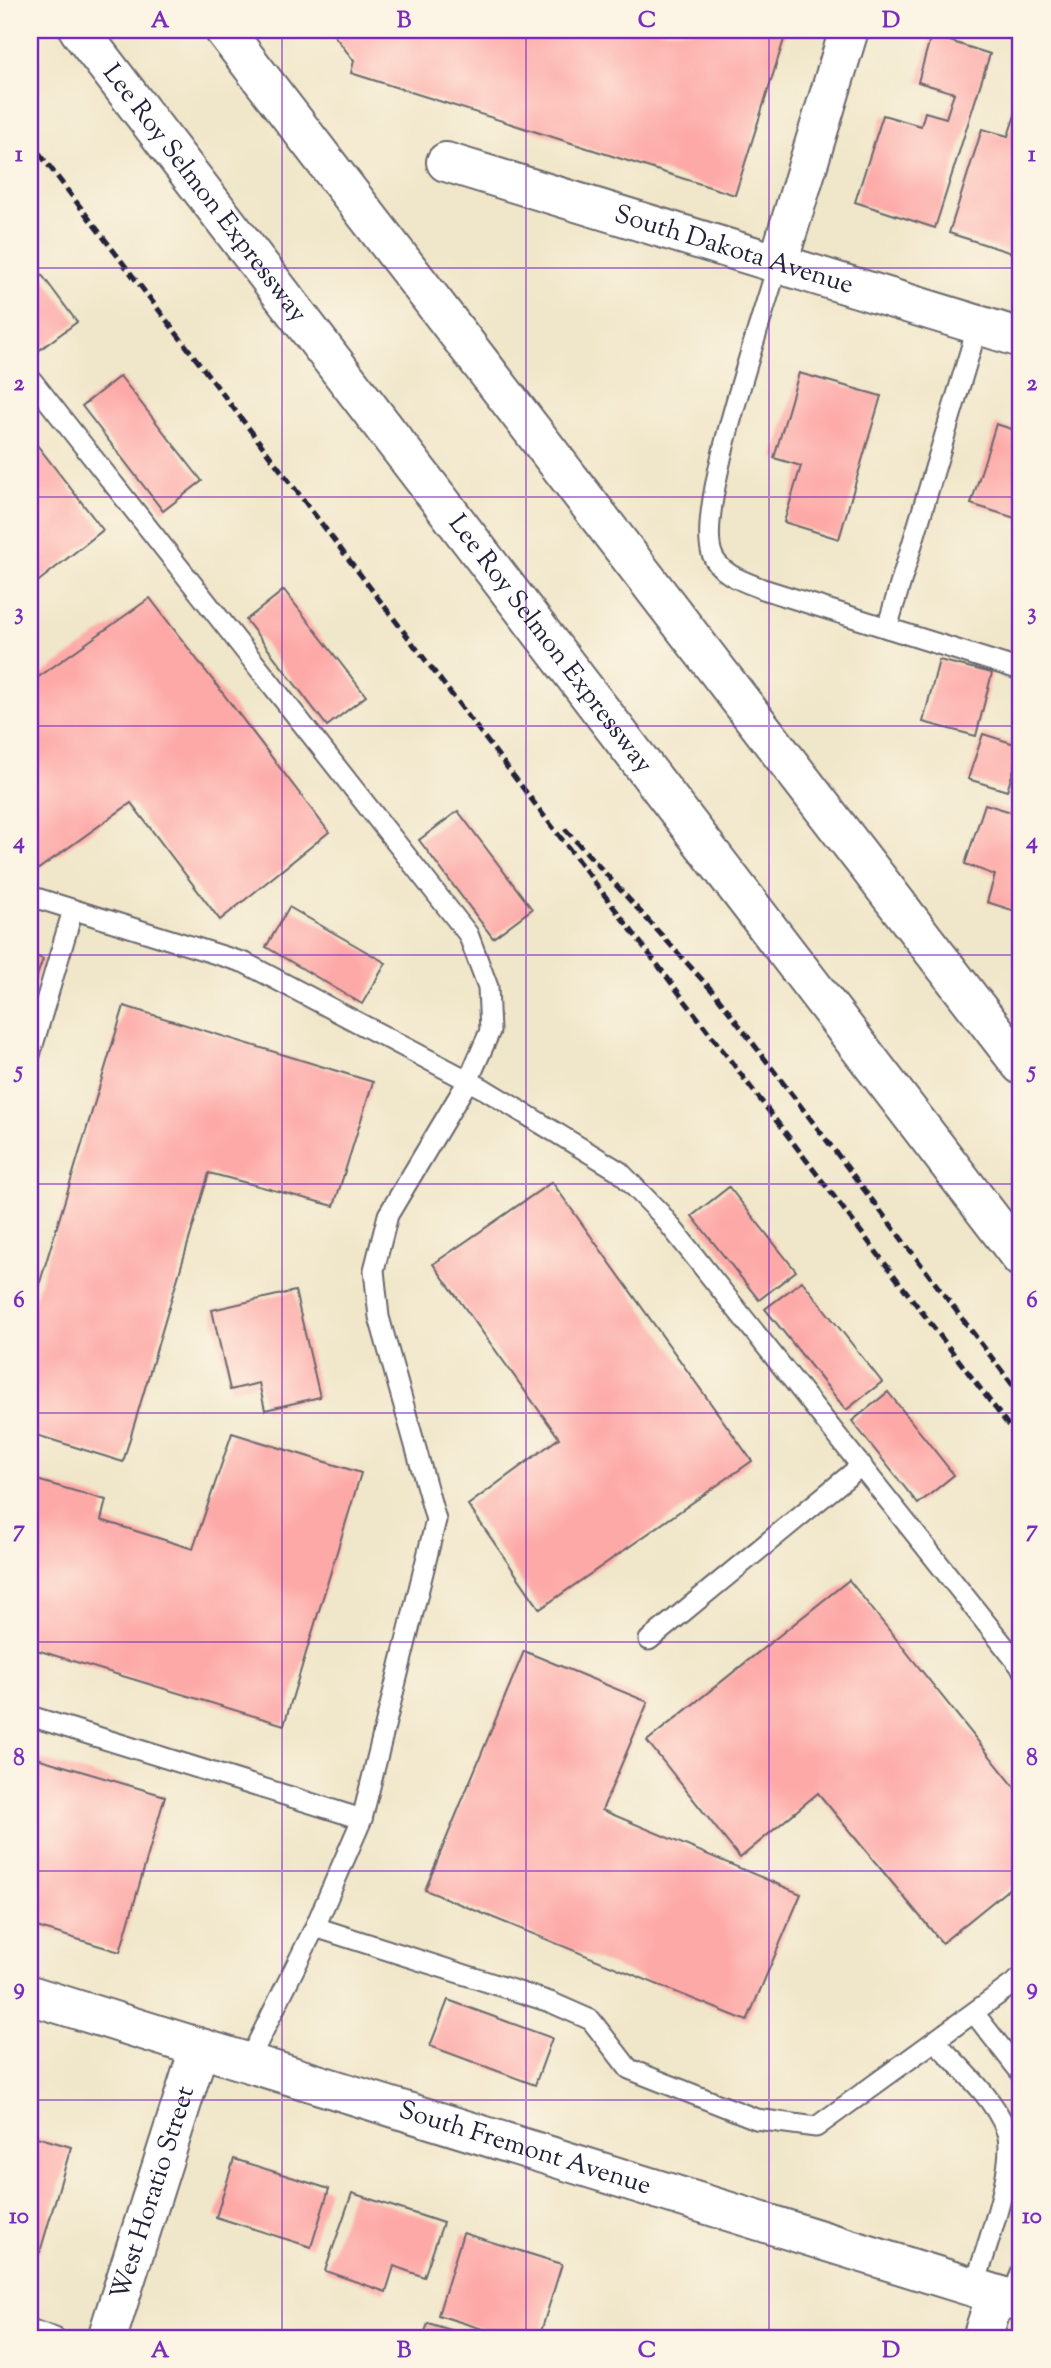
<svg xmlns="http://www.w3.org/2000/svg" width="1051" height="2368" font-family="'Sorts Mill Goudy',serif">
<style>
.building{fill:#fda9a7}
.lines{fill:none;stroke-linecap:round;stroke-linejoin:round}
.service-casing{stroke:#6a676d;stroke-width:23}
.minor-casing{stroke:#6a676d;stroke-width:42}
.motorway-casing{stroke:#6a676d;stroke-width:42}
.service{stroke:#fff;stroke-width:19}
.minor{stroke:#fff;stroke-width:38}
.motorway{stroke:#fff;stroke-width:38}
.rail{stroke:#22223b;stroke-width:5;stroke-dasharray:10 5;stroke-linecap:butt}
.grid{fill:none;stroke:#7b2cbf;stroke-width:2;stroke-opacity:0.55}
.labels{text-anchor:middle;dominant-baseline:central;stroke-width:7;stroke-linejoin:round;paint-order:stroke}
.street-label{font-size:26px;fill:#22223b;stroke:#fcf5e5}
.neatline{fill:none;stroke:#7b2cbf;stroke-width:2.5}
.grid-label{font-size:23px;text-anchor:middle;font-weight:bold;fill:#7b2cbf}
</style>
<rect width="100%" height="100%" fill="#fcf5e5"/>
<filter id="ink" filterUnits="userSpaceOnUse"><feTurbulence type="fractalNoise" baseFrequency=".0143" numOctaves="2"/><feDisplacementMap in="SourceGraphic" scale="14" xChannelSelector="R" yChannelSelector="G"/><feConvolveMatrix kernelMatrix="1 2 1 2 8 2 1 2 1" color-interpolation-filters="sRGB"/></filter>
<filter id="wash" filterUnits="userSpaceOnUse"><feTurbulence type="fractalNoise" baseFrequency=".00686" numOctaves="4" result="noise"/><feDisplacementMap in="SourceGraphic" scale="28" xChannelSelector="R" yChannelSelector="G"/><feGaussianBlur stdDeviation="1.57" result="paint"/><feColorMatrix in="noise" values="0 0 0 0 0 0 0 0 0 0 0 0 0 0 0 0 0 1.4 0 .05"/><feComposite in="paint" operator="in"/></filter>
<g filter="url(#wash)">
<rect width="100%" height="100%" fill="#f0e6c9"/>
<g id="blocks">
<g class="building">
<path d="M330,30H787L735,195L351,73L354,61Z"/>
<path d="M931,35L990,54L935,228L855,202L883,115L921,126L925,112L946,118L954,93L918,82Z"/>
<path d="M1021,97V256L949,233L982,129L1008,136Z"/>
<path d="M30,259L77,322L38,351L30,340Z"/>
<path d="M799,373L881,396L839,539L784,522L801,466L774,458Z"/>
<path d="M120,376L202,481L163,511L82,406Z"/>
<path d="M996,424L1021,432V520L971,504Z"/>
<path d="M30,436L103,530L30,588Z"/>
<path d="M284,590L366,696L327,726L246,620Z"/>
<path d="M150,598L329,832L220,920L131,803L37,870L30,860V683Z"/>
<path d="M939,660L992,673L976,736L923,722Z"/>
<path d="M983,734L1021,746L1007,791L968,779Z"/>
<path d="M985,804L1021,815V913L987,902L995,875L965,864Z"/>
<path d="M458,811L532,909L493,938L419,840Z"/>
<path d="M289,907L386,963L362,1004L266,947Z"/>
<path d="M30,954L43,959L30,995Z"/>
<path d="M124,1006L373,1082L334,1206L209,1173L123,1462L30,1433V1315Z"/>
<path d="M552,1182L752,1461L540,1609L468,1505L559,1438L433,1264Z"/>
<path d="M729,1187L796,1271L759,1300L692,1216Z"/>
<path d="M802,1281L882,1382L846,1410L765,1309Z"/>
<path d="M295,1291L320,1397L265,1410L259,1383L230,1390L212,1310Z"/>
<path d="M888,1392L954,1475L918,1504L852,1421Z"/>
<path d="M232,1433L361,1473L284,1725L30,1648V1478L106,1500L101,1520L193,1549Z"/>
<path d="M849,1580L1021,1795V1879L942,1943L818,1793L740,1858L647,1741Z"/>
<path d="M524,1651L648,1702L602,1810L801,1894L747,2021L425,1890Z"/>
<path d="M30,1756L165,1796L120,1952L30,1925Z"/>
<path d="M448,2000L552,2038L535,2085L430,2046Z"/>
<path d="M30,2135L71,2147L40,2252L30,2249Z"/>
<path d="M234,2159L329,2189L311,2247L216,2217Z"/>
<path d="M352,2193L443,2223L424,2277L394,2266L386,2292L325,2271Z"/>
<path d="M463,2233L562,2264L539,2338H511L438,2315Z"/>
<path d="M428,2323L477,2338H423Z"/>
</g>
</g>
</g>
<g filter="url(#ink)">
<use href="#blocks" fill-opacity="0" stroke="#6a676d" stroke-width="2"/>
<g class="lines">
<g class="service-casing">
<g id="service">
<path d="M778,263C762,321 696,506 712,554C719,574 745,582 763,589L1021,670"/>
<path d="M30,378L468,934L488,987L490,1031L468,1081L388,1215L374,1270L379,1317L436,1520L362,1819L315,1927L247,2064"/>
<path d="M887,628L978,325"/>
<path d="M30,896L245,963L484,1089L619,1171L660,1213L1021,1667"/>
<path d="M30,1055L73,910"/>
<path d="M649,1640L862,1465"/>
<path d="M30,1716L362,1819"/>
<path d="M315,1927L550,2002L591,2020L629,2069L756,2119L816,2127L1021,1978"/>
<path d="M974,2013L1021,2073"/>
<path d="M935,2041C959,2067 993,2096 1006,2130C1019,2161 984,2253 974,2288"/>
<path d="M1012,2300L1021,2272"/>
<path d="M30,2329L55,2338"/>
</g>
</g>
<g class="minor-casing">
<g id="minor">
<path id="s1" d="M446,162L1021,338"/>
<path d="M778,263L849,30"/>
<path id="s2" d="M30,1995L1021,2302"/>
<path id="s3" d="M107,2338L199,2049"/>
<path d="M982,2338L996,2295"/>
</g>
</g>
<g class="motorway-casing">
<g id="motorway">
<path id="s4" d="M79,30L1021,1258"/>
<path d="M224,30L1021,1065"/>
</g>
</g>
<use href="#service" class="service"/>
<use href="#minor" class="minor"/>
<use href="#motorway" class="motorway"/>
<g class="rail">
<path d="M30,141L1021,1442"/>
<path d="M565,829L717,996L1021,1396"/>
</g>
</g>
</g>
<path class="grid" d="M282,30V2338M526,30V2338M769,30V2338M30,268H1021M30,497H1021M30,726H1021M30,955H1021M30,1184H1021M30,1413H1021M30,1642H1021M30,1871H1021M30,2100H1021"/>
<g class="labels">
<g class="street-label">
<text stroke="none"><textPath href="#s4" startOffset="206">Lee Roy Selmon Expressway</textPath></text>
<text stroke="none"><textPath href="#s1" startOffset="301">South Dakota Avenue</textPath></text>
<text stroke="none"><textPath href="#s4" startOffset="774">Lee Roy Selmon Expressway</textPath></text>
<text stroke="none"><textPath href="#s2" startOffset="518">South Fremont Avenue</textPath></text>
<text stroke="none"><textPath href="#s3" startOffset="152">West Horatio Street</textPath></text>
</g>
</g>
<rect width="1051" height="2368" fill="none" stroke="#fcf5e5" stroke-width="77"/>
<rect x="38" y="38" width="974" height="2292" class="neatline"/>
<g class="grid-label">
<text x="160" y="27">A</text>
<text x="404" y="27">B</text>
<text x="647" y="27">C</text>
<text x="891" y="27">D</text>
<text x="19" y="161">1</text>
<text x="1032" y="161">1</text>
<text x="19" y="390">2</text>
<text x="1032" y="390">2</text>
<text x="19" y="619">3</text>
<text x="1032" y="619">3</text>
<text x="19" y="848">4</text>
<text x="1032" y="848">4</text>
<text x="19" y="1077">5</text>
<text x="1032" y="1077">5</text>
<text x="19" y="1307">6</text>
<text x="1032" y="1307">6</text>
<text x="19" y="1536">7</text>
<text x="1032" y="1536">7</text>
<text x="19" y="1765">8</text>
<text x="1032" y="1765">8</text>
<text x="19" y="1994">9</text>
<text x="1032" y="1994">9</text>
<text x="19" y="2223">10</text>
<text x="1032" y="2223">10</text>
<text x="160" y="2357">A</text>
<text x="404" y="2357">B</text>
<text x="647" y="2357">C</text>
<text x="891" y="2357">D</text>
</g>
</svg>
